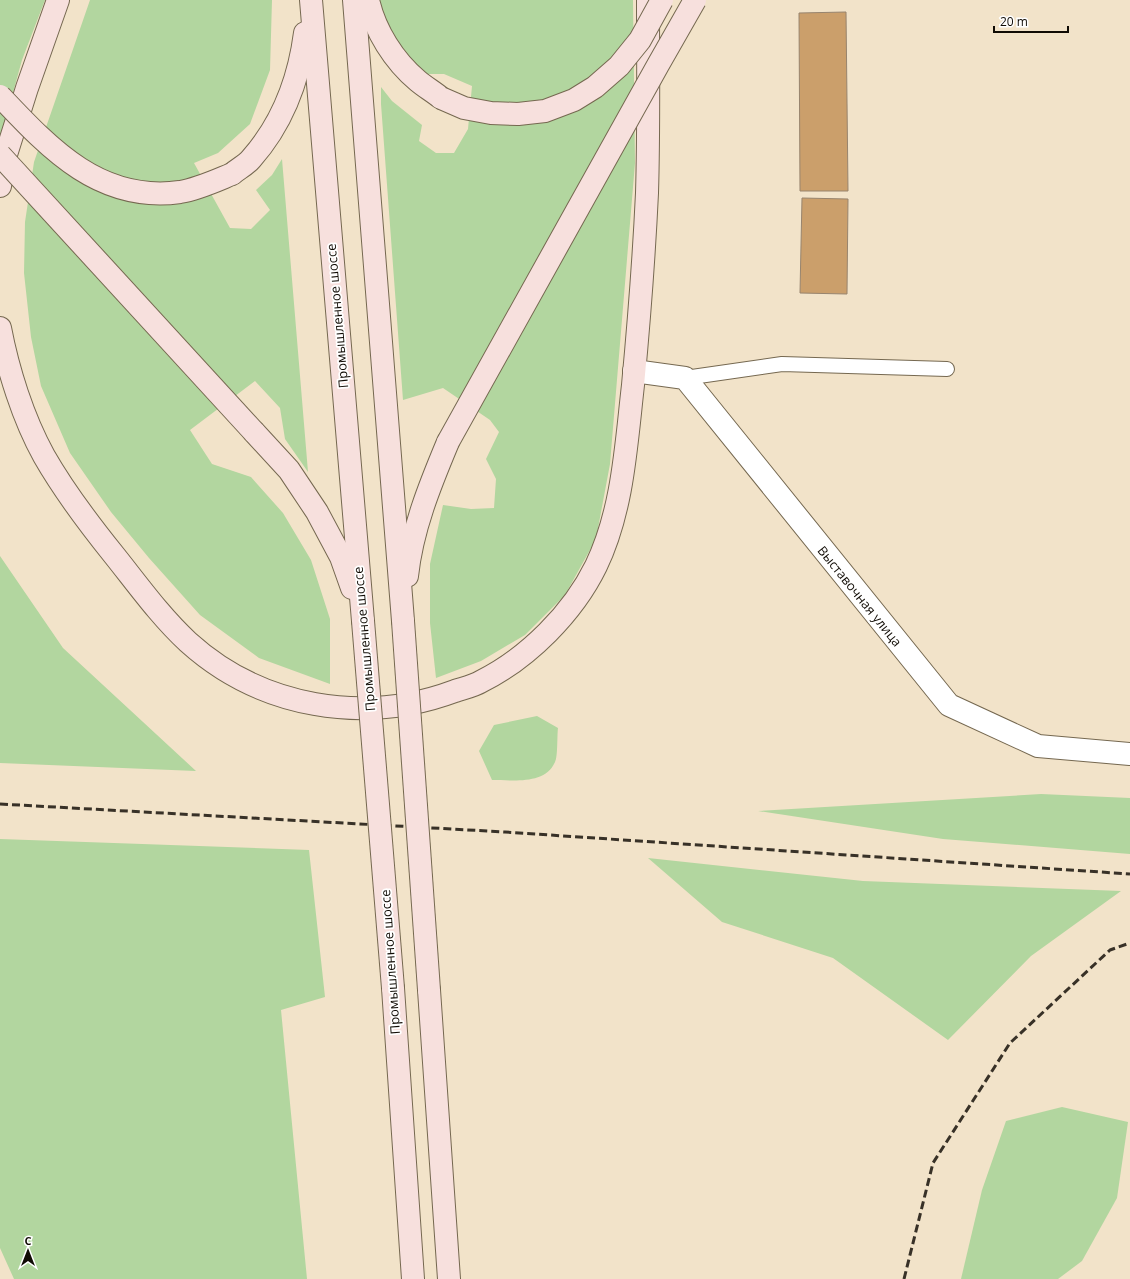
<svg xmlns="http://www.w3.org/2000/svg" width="1130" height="1279" font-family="'Open Sans',sans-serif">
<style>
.green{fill:#b2d69f}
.building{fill:#cb9f6b;stroke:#97846e}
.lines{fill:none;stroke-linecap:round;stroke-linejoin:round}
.service-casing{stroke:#756850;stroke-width:16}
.minor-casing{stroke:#756850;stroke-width:24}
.secondary-casing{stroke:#756850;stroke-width:24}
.service{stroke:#fff;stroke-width:14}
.minor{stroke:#fff;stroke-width:22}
.secondary{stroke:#f7e0dd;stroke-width:22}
.rail{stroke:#383127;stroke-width:3;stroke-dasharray:8 4;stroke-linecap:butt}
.secondary-bridge-casing{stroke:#756850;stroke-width:24;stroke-linecap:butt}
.secondary-bridge{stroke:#f7e0dd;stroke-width:22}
.labels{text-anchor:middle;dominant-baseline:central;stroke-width:3.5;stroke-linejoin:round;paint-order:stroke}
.street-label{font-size:13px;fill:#100b04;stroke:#fff}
</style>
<rect width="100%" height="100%" fill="#f2e3c9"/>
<g class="green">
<path d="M0,0H45L22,60L0,140Z"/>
<path d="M90,0H272L270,70L250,124L218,153L194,163L230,228L251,229L270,210L256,190L272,175L282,159L308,472L285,439L280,408L255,381L190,430L212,464L251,477L283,513L311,560L330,619V684L259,658L200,615L149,558L111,512L70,453L41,386L31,337L24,273L25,222L34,162Z"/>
<path d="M378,0H633L635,163L610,464L596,539L565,595L525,635L481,661L436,678L430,623V564L443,505L471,509L494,508L496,479L486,459L499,432L490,420L443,388L403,400L381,104V87L392,101L422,125L419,141L436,153H454L468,129L472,86L444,74H424L399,49L380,12Z"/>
<path d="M0,556L63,648L196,771L0,763Z"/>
<path d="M537,716L558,728C557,735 558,757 555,762C545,785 513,780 492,780L479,751L494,725Z"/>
<path d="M1041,794L1130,798V854L943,839L758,811Z"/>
<path d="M0,839L309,850L325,997L281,1010L307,1279H14L0,1248Z"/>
<path d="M648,858L863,881L1121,891L1031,956L948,1040L833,958L722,922Z"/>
<path d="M1062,1107L1128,1122L1117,1198L1082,1261L1058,1279H961L982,1190L1006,1121Z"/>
</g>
<g class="building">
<path d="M846,12L848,191H800L799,13Z"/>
<path d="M802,198L848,199L847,294L800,293Z"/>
</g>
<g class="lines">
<g class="service-casing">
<path id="service" d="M685,378L782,364L947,369"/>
</g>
<g class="minor-casing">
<path id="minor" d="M634,371L685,378L949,705L1038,746L1130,754"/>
</g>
<g class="secondary-casing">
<g id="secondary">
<path d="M311,0L363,621"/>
<path d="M354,0L403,621"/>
<path d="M368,0C375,31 394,61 418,81C425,87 434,92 441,98"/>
<path d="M232,174C238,169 246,165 251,159C282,124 299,79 305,33"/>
<path d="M0,186L4,161L27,88L58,0"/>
<path d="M0,328C8,370 23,418 44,456C64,491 89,524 114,555C138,585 160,616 188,642C261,708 364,725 455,691C464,688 474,686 482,681C528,658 573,613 596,566C623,510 626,446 633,385C639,321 644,257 647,193C649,129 648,64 648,0"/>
<path d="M254,432L289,470L317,512L341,557L352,588"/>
<path d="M407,576C412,529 430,485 448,442"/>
<path d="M393,988L413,1279"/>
<path d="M429,990L449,1279"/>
</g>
</g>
<use href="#service" class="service"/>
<use href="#minor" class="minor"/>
<use href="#secondary" class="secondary"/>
<g class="rail">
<path d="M0,804L505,832L1130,874"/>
<path d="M904,1279L933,1163L1010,1043L1110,950L1130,943"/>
</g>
<g class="secondary-bridge-casing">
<g id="secondary-bridge">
<path d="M0,96C50,149 100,203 180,192C198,189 215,181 232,174"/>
<path d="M441,98L464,108L491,113L518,114L545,111L574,100L595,87L619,66L640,40L662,0"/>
<path d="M0,155L254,432"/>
<path d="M448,442L658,65L695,0"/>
<path d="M363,621L393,988"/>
<path d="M403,621L429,990"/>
</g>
</g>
<use href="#secondary-bridge" class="secondary-bridge"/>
</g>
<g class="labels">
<g class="street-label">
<text transform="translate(337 316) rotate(-95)">Промышленное шоссе</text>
<text transform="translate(860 596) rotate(51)">Выставочная улица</text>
<text transform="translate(364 639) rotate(-95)">Промышленное шоссе</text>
<text transform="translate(390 962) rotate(-94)">Промышленное шоссе</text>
</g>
</g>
<g transform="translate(28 1251)" stroke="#ffffff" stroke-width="3" paint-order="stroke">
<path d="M0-3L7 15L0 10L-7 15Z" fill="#100b04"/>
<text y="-6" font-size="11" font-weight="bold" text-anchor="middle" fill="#100b04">С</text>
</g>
<path d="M994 26v6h74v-6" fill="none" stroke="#100b04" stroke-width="2"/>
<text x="1000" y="26" font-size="12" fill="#100b04" stroke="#ffffff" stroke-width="3" paint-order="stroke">20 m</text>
</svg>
